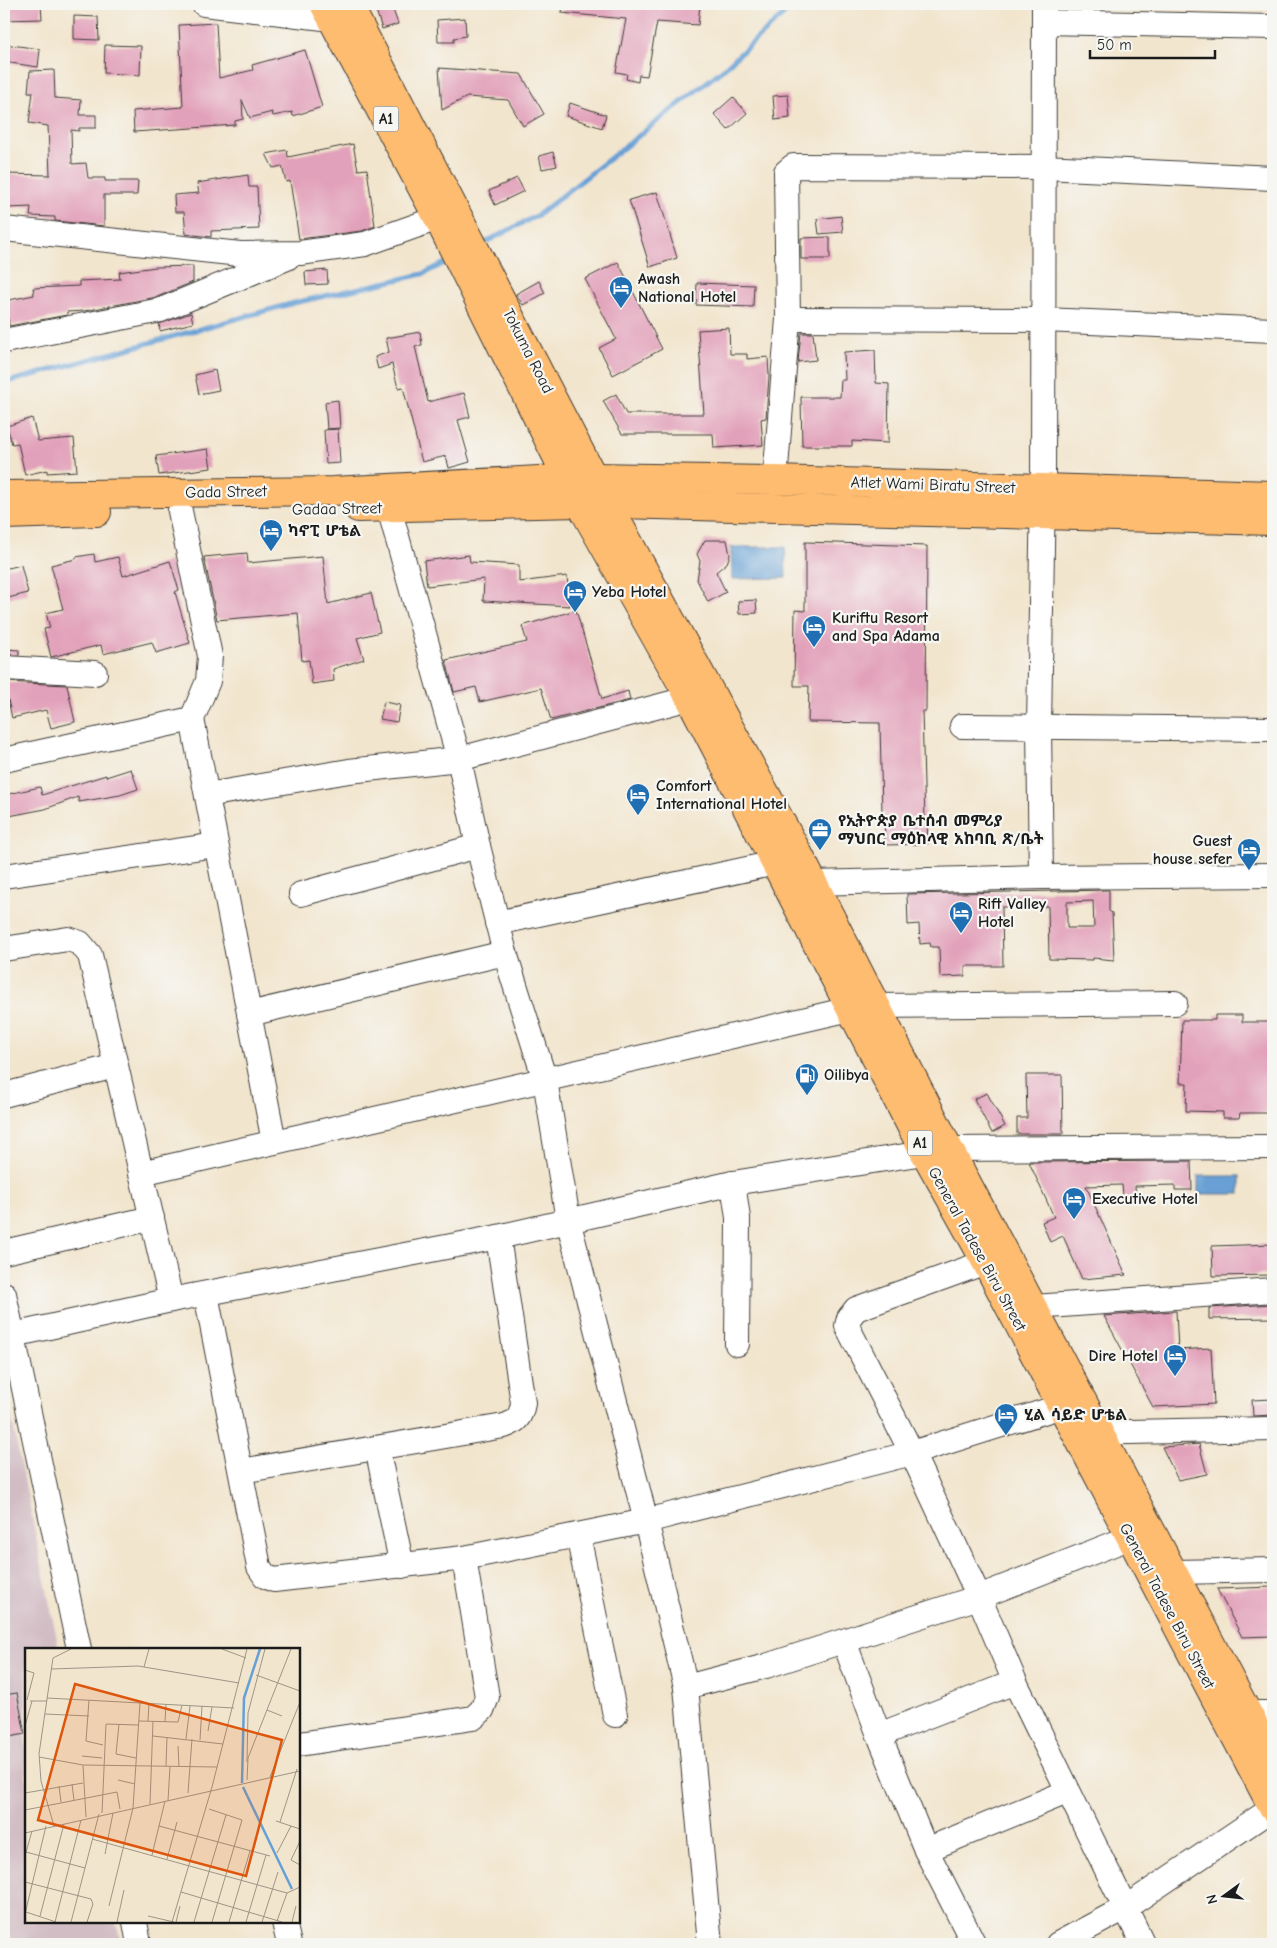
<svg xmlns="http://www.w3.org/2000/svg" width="1277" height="1948" font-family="'Comic Neue','Noto Sans Ethiopic',sans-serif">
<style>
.industrial{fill:#d2bdc5}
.water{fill:#67a0d6;stroke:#425e79}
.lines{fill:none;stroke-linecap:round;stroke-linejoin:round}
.stream{stroke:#67a0d6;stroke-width:5}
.building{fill:#e2a1ba;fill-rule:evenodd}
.minor-casing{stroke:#3c3a37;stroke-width:26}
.major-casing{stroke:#3c3a37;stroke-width:30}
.minor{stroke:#fff;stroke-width:24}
.major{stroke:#febc70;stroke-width:28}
.labels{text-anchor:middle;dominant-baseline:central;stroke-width:4.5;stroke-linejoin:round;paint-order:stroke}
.shield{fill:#f6f6f2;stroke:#5d5d5c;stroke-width:1}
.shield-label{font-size:15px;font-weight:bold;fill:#1c1c1c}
.poi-label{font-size:16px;font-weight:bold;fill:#1c1c1c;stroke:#f6f6f2;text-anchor:start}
.street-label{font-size:16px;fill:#1c1c1c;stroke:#f6f6f2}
.inset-river{fill:none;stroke:#67a0d6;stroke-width:2.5}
.inset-road{fill:none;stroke:#9c9586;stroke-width:1}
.view{fill:#de560d;fill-opacity:0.15;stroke:#de560d;stroke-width:2.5}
.inset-edge{fill:none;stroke:#1c1c1c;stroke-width:2.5}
</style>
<rect width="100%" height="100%" fill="#f6f6f2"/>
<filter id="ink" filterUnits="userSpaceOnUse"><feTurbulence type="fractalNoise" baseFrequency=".02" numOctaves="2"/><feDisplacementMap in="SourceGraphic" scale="10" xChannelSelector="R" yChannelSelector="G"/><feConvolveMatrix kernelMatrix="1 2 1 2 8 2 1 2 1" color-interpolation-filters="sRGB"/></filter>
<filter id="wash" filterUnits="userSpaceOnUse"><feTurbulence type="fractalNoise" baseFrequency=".0096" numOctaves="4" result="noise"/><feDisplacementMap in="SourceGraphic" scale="20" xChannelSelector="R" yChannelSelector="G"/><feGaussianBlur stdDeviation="1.12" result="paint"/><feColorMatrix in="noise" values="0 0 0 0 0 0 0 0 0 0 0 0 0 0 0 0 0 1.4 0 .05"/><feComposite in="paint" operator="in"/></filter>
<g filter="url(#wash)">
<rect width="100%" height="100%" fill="#f2e5cd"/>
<path class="industrial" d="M4,1381L59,1649H26V1922H116L121,1944H4Z"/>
<g class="water">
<path d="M731,547H785L786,578L732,579Z"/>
<rect x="1198" y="1176" width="42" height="18"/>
</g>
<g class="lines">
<g class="stream">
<path d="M480,245L538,215L721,71L795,4"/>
<path d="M4,383L294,303L423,274L451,260"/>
</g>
</g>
<g id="blocks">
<g class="building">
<path d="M374,4H391L398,24L382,29Z"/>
<path d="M563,4H700L698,25L657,22L647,76L639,75L638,82L626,79L627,74L616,72L626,19L562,13Z"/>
<path d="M4,5H41L42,19L4,20Z"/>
<path d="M74,16L98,17L99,40L74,39Z"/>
<path d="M465,18L466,36L454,38V42H438L437,20Z"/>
<path d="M216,23L219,78L253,70L252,65L305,50L322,107L293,116L292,112L273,116L272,112L250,118L242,100L243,119L235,121V125L134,132L133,111L183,107L179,25Z"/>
<path d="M4,44L40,49L38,67L4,62Z"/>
<path d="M105,45L141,46L140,75L104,73Z"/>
<path d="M439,68L521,74L544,114L523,126L508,100L467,97L442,110Z"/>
<path d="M54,70L55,98L81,100L80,115H96V128H79V131L71,130L72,164L86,163L88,178H105V181H138L137,195H104V226L55,221V217L30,216L31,207L7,208L5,174L50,175L48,126L29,123L33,92H28L30,71Z"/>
<path d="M788,95L790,118L775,120L773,96Z"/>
<path d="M733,97L747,113L728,130L714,114Z"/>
<path d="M570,103L606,115L602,128L566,116Z"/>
<path d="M353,144L358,170L367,169L375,226L362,231L299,239L290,181L286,182L282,166L273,168L266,154L287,150L288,157Z"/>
<path d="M553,152L557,166L542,169L539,156Z"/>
<path d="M248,175L249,187H257L259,229L211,231V237L186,234L184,212H175L174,195L199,193L197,183Z"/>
<path d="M517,178L524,191L495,205L489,191Z"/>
<path d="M657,192L677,258L650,267L629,200Z"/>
<path d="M841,216L843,232L819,234L817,219Z"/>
<path d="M830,237V259H801V238Z"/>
<path d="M618,262L662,349L613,375L599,348L616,339L585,279Z"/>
<path d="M193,266V282L157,297L84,311L67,312V315L9,326L8,318L4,319V301L34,295L33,288L79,286V281L120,279L119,272L156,267Z"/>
<path d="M327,270L328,284L306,285L305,272Z"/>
<path d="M539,281L545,293L523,305L516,294Z"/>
<path d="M697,283L754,285L753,307L696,305Z"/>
<path d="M191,313L193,323L160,331L159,324Z"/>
<path d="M729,328L730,354H747V359L768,357L769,376L766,418L761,419L763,445L714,448L713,434H622L603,401L616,394L626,414H704L698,330Z"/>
<path d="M420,332L422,345L415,346L428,402L464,393L470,417L458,420L470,462L449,468L446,456L422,462L403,387L398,388L392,364L378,369L375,357L389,352L386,338Z"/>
<path d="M801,333H813L816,360L798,362Z"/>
<path d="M875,350L876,383L889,384L888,443L852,441V446H802L801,397H840L841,380H845L844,352Z"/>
<path d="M215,370L219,390L199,394L195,375Z"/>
<path d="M338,400L340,428L327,429L325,402Z"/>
<path d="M32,418L38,441L74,438L77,471L47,473V470L25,475L18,443L12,444L7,426Z"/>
<path d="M338,429L340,463L326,464L324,430Z"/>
<path d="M208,449L211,468L159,475L156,456Z"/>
<path d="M705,540H727L730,555L727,563L716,572L726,592L708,602L697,580L700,561L697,554Z"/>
<path d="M805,542L927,546L926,711H922L925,821H927L928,844L885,845L884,813H882L880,723L808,722L809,686H794L795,610L805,611Z"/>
<path d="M247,553L248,563L323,556L328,604L371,593L380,632L357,638L364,659L333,669L334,681L312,684L309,660L302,661L298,613L217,620L204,557Z"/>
<path d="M94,554L95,562L118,557L123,576L170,561L179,590L175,592L190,643L156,653L152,642L103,654L101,645L51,657L44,629L50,628L46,613L63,609L51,565L76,559V557Z"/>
<path d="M469,555L470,562L519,565V582L567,576L570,606L483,601L484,579L427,586L424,561Z"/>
<path d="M21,565L28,593L4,599V569Z"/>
<path d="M756,600L757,613L739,614L738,601Z"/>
<path d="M576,610L602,699L628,691L630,700L551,720L541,688L480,702L476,687L454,692L446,660L527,642L522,626Z"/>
<path d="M6,649L19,650V655L6,654Z"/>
<path d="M4,682L67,685L75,722L51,728L46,710L12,718Z"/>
<path d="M384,702L400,705L397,722L380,719Z"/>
<path d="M131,769L138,789L120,795L79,802L78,797L45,809L4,817V795L40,787L42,795L106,775V777Z"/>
<path d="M1109,890V911L1112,913L1114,960L1093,958V960L1049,959L1048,906L1002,907L1003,966H965V976L940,977L939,947H931L930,943L920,944L919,924L908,925L907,894ZM1093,901L1094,928H1067V902Z"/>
<path d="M1215,1015H1242V1022H1273V1113H1240L1239,1118H1223V1112L1186,1111L1187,1083H1180L1182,1020H1215Z"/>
<path d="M1026,1075H1062L1063,1134H1017V1118H1027Z"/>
<path d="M987,1093L1005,1126L992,1133L974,1099Z"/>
<path d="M1191,1161L1192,1190H1175V1185L1135,1186L1136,1199L1127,1200L1123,1195L1122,1185L1086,1186L1126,1275L1082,1279L1063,1236L1050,1242L1042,1222L1054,1217L1029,1162Z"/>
<path d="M1273,1244V1275L1213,1276L1212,1246Z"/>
<path d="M1273,1304V1318L1209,1319V1308Z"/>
<path d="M1176,1311L1178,1350L1211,1348L1214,1404L1153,1407L1104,1316Z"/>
<path d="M1273,1399V1415L1253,1416L1252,1400Z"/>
<path d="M1199,1444L1207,1474L1178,1480L1162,1447Z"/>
<path d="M1273,1587V1636L1242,1637L1217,1589Z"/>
<path d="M17,1693L25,1734L4,1738V1695Z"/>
</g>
</g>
</g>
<g filter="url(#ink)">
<use href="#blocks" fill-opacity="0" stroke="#3c3a37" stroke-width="1"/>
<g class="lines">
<g class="minor-casing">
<g id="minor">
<path d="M204,4L332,19L348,17"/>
<path d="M1044,22L1273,27"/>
<path d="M4,229L240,254L300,253L365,244L438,218"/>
<path d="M788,319L1044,320L1273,330"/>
<path d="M4,341L161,310L287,258"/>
<path d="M775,480L788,319L786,172L793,166L1043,167L1273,178"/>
<path d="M389,508L459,759L478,846L505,953L545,1080L568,1220L646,1521L686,1687L710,1944"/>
<path d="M180,511L210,656L208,681L192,719L274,1142"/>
<path d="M4,668L95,673"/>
<path d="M962,726L1273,729"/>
<path d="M4,760L192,719"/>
<path d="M207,795L349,771L459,759L690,698"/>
<path d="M4,876L216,845"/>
<path d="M1041,877L1039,727L1043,488L1044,4"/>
<path d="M813,883L1041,877L1273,875"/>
<path d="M301,894L478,846"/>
<path d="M497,923L775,863L793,857"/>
<path d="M4,949L68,939L80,943L90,955L171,1300"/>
<path d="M249,1014L505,953"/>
<path d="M4,1095L115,1066"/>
<path d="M141,1173L850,1009L875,1006L1175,1003"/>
<path d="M733,1183L738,1218L737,1344"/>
<path d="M4,1252L152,1218"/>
<path d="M986,1262L856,1309L849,1318L847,1326L912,1453L979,1597L1015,1682L1143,1944"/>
<path d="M4,1294L79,1649"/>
<path d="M206,1294L259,1567L265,1576L274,1580L464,1558L646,1521L912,1453L1062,1406"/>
<path d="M1034,1307L1273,1290"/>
<path d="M13,1335L171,1300L498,1237L733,1183L949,1149L1273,1147"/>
<path d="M1081,1433L1273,1429"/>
<path d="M377,1448L402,1566"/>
<path d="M241,1471L504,1426C517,1422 521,1416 523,1403L498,1237"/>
<path d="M578,1535L615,1715"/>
<path d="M1175,1572L1273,1570"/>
<path d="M844,1641L879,1735L926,1850L974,1944"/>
<path d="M686,1687L766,1666L979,1597L1131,1537"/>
<path d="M1247,1713H1273"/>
<path d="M879,1735L1015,1682"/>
<path d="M299,1744L473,1718L482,1710L487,1697L464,1558"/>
<path d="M926,1850L1067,1792"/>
<path d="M135,1922L139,1944"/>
<path d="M284,1922L289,1944"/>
<path d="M1058,1944L1125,1908L1273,1808"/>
</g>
</g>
<g class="major-casing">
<g id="major">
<path d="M324,4L438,218L580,503L690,698L925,1153L986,1262L1273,1808"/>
<path d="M348,4L593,477L799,855L949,1149L1273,1761"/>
<path d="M4,495L333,491L593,477L775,480L1273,495"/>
<path d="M358,508L580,503L1273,521"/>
<path d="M4,515L97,512"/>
</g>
</g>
<use href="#minor" class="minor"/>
<use href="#major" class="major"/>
</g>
</g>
<defs>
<g id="hotel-pin" transform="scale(1.25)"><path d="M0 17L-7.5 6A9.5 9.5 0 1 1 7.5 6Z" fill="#1f6fb2" stroke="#f6f6f2"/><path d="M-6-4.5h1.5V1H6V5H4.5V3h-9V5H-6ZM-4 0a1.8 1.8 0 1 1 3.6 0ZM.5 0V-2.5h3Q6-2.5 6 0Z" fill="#fff"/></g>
<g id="office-pin" transform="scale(1.25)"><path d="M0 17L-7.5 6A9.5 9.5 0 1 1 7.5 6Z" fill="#1f6fb2" stroke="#f6f6f2"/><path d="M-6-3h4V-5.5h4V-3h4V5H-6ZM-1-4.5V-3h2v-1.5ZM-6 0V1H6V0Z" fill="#fff"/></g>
<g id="fuel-pin" transform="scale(1.25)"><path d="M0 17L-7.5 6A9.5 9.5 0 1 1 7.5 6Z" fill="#1f6fb2" stroke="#f6f6f2"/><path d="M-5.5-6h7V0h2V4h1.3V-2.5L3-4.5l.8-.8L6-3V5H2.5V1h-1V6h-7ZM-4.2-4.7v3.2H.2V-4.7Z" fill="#fff"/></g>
</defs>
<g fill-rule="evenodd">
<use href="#hotel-pin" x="621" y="288"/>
<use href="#hotel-pin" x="271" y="531"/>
<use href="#hotel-pin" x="575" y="592"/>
<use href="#hotel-pin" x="814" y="627"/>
<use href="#hotel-pin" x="638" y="795"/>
<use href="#office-pin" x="820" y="830"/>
<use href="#hotel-pin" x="1249" y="850"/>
<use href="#hotel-pin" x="961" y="913"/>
<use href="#fuel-pin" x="807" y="1075"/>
<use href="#hotel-pin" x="1074" y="1199"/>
<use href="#hotel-pin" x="1175" y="1356"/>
<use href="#hotel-pin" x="1006" y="1415"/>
</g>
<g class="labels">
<g class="shield">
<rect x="373.5" y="106.5" width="25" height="25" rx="4"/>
<rect x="907.5" y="1130.5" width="25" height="25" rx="4"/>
</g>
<g class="shield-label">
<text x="386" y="119">A1</text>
<text x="920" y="1143">A1</text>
</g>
<g class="poi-label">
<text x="638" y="279">Awash<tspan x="638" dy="18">National Hotel</tspan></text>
<text x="288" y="531">ካኖፒ ሆቴል</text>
<text x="592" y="592">Yeba Hotel</text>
<text x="832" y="618">Kuriftu Resort<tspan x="832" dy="18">and Spa Adama</tspan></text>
<text x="656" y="786">Comfort<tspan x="656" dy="18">International Hotel</tspan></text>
<text x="838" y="821">የኢትዮጵያ ቤተሰብ መምሪያ<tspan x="838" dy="18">ማህበር ማዕከላዊ አከባቢ ጽ/ቤት</tspan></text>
<text x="1232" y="841" text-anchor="end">Guest<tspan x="1232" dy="18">house sefer</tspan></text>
<text x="978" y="904">Rift Valley<tspan x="978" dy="18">Hotel</tspan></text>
<text x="824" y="1075">Oilibya</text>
<text x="1092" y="1199">Executive Hotel</text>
<text x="1158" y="1356" text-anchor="end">Dire Hotel</text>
<text x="1024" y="1415">ሂል ሳይድ ሆቴል</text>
</g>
<g class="street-label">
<text transform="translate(528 351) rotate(63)">Tokuma Road</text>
<text transform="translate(933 485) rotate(2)">Atlet Wami Biratu Street</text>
<text transform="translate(226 492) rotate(-1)">Gada Street</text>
<text transform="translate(337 509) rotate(-1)">Gadaa Street</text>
<text transform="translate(977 1249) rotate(61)">General Tadese Biru Street</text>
<text transform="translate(1167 1606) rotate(62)">General Tadese Biru Street</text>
</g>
</g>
<g transform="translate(25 1648)">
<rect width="275" height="275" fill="#f2e5cd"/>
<path class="inset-river" d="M217,135L219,50L235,1M218,139L267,241"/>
<path class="inset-road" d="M197,1L221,10M119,19L124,1M27,21L113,18L214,35M0,22L9,25L2,52M231,27L275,43M22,50L209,60M64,52L61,93L78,97M5,53H22M242,62L257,68M20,66L64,68M114,73L153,74L157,57M123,73L124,55M140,74L141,56M94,76L91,106L111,110M0,78L7,53M183,83L187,59M128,88L198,96M161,91L165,58M175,92L177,58M153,98L154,119M57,108L77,110M14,109L58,117L192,119M222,114L223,65L240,1M58,117L61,169M141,118L142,89M245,129L275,54M93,132L110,136M222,132L223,110L266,1M47,136L49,152M34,138L36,154M0,145L58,135M163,145L167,91M143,153L145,118M125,156L128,73M184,161L217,172L187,274M0,162L92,144L95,161M77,165L81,76L113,77M251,173L275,181M255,174L272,121M29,178L16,133L14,106L28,10L46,1M134,178L245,208M0,185L275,123M67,191L262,245L275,239M275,193L266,212L275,217M1,204L60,220M252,205L266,178M80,206L88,165M127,207L140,153M0,208L7,183M142,211L152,174M0,234L66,251L68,256L62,274M156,244L257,274M84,258L108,160L115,55M1,264L31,274M0,266L21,178M15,268L39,176M123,268L149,274M252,273L262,245M30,274L56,172M46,274L74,166M92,274L99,242M147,274L187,139L222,1M151,274L155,258M169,274L201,167M204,274L225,203M221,274L241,207M237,274L253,224M267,274L271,258"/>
<path class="view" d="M50,36L257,92L221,228L13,172Z"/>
<rect width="275" height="275" class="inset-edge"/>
</g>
<rect width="1277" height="1948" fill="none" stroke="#f6f6f2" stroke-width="20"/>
<g transform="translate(1224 1896) rotate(255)" stroke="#f6f6f2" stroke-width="4" paint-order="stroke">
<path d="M0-4L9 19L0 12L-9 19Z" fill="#1c1c1c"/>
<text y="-8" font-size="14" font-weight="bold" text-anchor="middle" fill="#1c1c1c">N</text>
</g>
<path d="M1090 50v8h125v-8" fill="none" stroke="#1c1c1c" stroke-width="2.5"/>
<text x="1097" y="50" font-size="15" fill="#1c1c1c" stroke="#f6f6f2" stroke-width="4" paint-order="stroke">50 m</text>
</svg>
